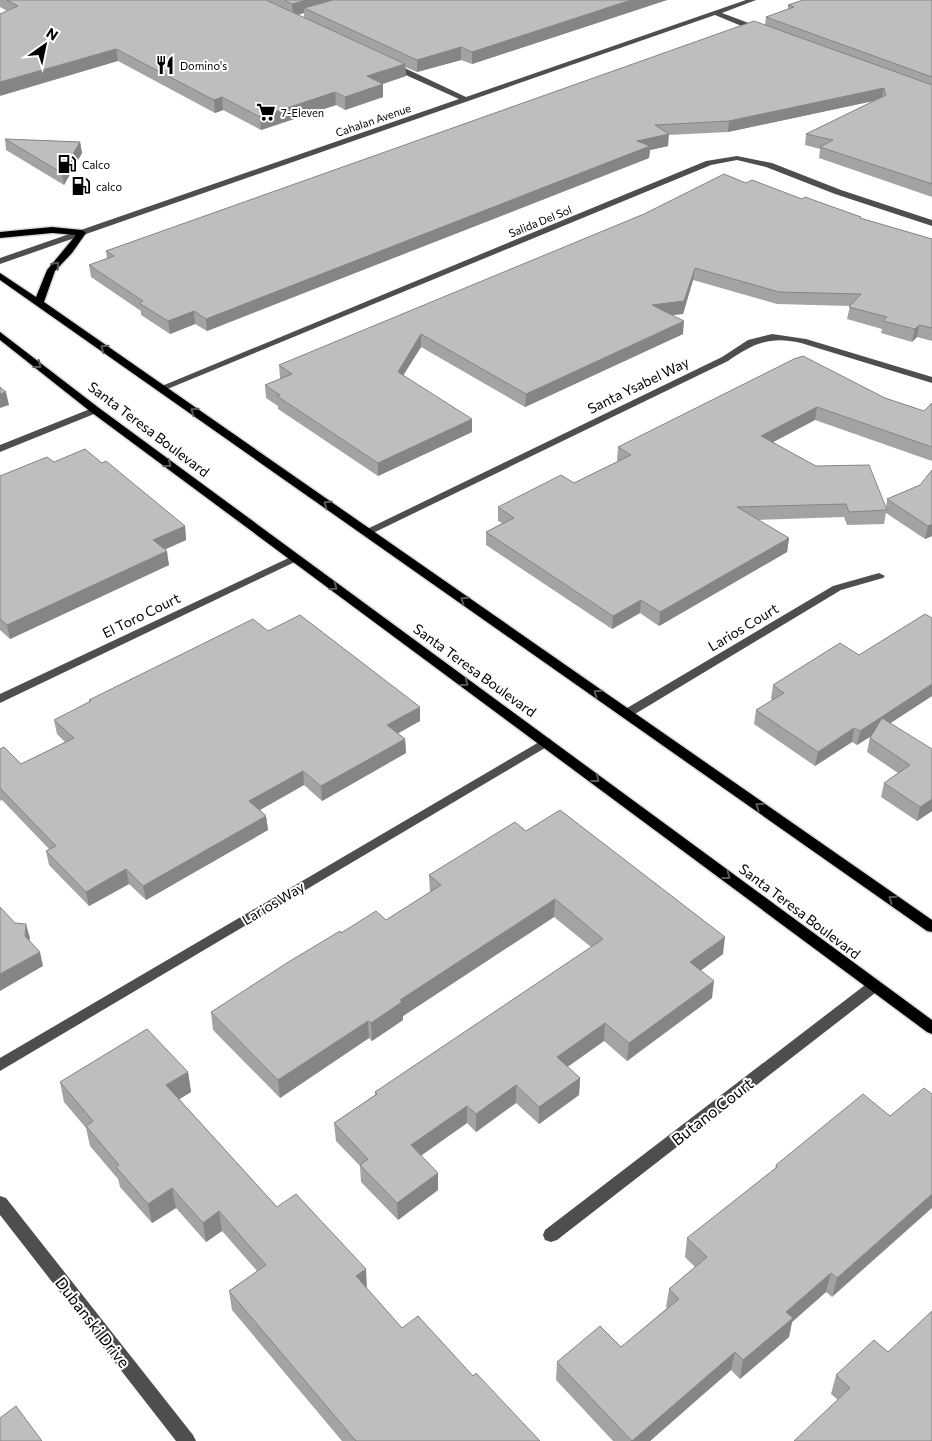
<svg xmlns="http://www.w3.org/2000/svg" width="932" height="1441" font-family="Commissioner,sans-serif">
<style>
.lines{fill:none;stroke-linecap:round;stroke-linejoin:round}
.major-casing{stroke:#dbdbdb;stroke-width:3}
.minor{fill:#4e4e4e;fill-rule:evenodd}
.major{fill:#000;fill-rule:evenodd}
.wall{fill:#a3a3a3;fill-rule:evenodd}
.shaded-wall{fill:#858585}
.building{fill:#bebebe;stroke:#858585}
.oneway{stroke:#595959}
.labels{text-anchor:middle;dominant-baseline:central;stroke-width:4;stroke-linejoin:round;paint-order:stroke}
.far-poi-label{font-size:11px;fill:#000;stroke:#fff;text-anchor:start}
.far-street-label{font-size:11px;fill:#000;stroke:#fff}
.street-label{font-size:14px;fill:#000;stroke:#fff}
.near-street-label{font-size:16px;fill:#000;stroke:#fff}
</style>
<rect width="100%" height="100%" fill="#fff"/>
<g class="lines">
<g class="major-casing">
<g id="major">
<path d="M52,227L82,230L86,233L72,253L55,271L44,302L932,920V932L927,931L0,280V273L36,297L47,270L76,235L52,233L0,238V232Z"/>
<path d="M0,332L99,408L932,1020V1034L927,1032L91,412L0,340Z"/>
</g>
</g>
<g class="minor">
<path d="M746,0H756L722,13L762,28V32H756L715,15L0,264V258L459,99L388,67V63H394L466,97Z"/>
<path d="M737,156L772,163L841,190L932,220V226L835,194L766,167L737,160L711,165L165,390L162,391L157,388L706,161Z"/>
<path d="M772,334L806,339L932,377V383L801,343C770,336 754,343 728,361L371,534H363L361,532L722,357L748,340Z"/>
<path d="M95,407L99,408V412L0,452V445Z"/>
<path d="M295,555L301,558L299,560L0,703V694Z"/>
<path d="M879,573L885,576L883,578L841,590L630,717L626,718L620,714L622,711L833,586Z"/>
<path d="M546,738L550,739L552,742L550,745L0,1071V1058Z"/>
<path d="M874,980L879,982L881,986L879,990L557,1240L551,1242L545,1240L543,1235L545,1230L869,982Z"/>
<path d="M0,1196L6,1198L193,1435L196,1441H176L0,1215Z"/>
</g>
<use href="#major" class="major"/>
</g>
<g class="wall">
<path d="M0,0H667L472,64L461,60L417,72L405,67L406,76L383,84V97L345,110L336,105L261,130L223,110L215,113L118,61L7,11L0,7ZM304,13V17L298,15Z"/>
<path d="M932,0V197L819,158L820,149L805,145L806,134L874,101L728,132L668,135V146L650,150L649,158L207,331L195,324L170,334L141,315V311L91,277L89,265L107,258L106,251L765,25L766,17L788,9V5Z"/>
<path d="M5,139L80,142L82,153L64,185L6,150Z"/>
<path d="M746,183L802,199L861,219L932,239V341L917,337L912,342L881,333L882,329L847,319L850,306L777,304L693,280L683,314L672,315L683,334L525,407L421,347L403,375L472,432L378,476L278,409V406L266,398L265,385L281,379L280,378L279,365Z"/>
<path d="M794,359L885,398L924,411L932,403V461L815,420L773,442L886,508L887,499L920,485L932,536L925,539L886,513L884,524L847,525L844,517L758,520L789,538L787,552L659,626L640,613L612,629L486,545V532L502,523L498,521V507L574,483L618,461L617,460L618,447Z"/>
<path d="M54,462L185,526L186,540L165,549L169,565L10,639L0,630V476Z"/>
<path d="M932,618V696L890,723L932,811L917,821L881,797L884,783L898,773L867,752L870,737L857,745L852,742L815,766L754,724L756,710L772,700L771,699L773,685L859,655Z"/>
<path d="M268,631L420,721L398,733L405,739L406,753L322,801L304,785L260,810L266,816L268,830L146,900L129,884L89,906L49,865L46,851L49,849L2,800L0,801V749L21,764L65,742L57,734L54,720L89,702V700Z"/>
<path d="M526,831L723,954L701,970L712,998L627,1061L604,1041L567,1067L580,1078L579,1095L539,1124L516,1103L476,1132L467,1123L421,1156L438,1173V1190L398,1220L361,1182L360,1166L336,1141L334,1123L375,1095V1092L591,947L554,917L403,1016V1020L372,1041L369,1038L280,1098L213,1030L211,1012L341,933L386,920L430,892L429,875Z"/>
<path d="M188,1072L191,1092L179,1099L277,1207L367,1289L402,1328L473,1376L540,1441H342L232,1310L229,1291L257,1271L222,1231L206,1242L176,1208L152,1223L120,1187L118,1179L90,1146L86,1128L64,1102L60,1082Z"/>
<path d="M890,1116L832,1297L826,1292L792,1322L789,1337L740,1379L731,1370L650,1441H613L556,1380L557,1362L621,1347L667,1308L666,1307L669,1289L695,1267L685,1257L687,1238L775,1169L776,1165Z"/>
<path d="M888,1352L838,1400L831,1394L836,1375Z"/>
</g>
<g class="shaded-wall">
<path d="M307,0H351L304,8V13L293,16L292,4Z"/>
<path d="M631,0H667L472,64V52Z"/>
<path d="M461,47V60L417,72V60Z"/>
<path d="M116,49L118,61L0,96V82Z"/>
<path d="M405,64L406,76L367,89V76Z"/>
<path d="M383,84V97L345,110V97Z"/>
<path d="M884,88L882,99L728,132L729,121Z"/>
<path d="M335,92L336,105L261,130L260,117Z"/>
<path d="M222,97L223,110L215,113L214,100Z"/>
<path d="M669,134L668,146L650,150L649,158L207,331L206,319L637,141Z"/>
<path d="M80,142L82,153L64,185L62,173Z"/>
<path d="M695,268L693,280L683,314L651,317L652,305Z"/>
<path d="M194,311L195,324L170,334L168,321Z"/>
<path d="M684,321L683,334L525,407L526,394Z"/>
<path d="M919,325L917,337L912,342L915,329Z"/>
<path d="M421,334V347L398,384V372Z"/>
<path d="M6,392L9,405L0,408V394Z"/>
<path d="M817,407L815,420L760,449L761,436Z"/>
<path d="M472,419V432L378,476V463Z"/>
<path d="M932,524V536L925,539L928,526Z"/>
<path d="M185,526L186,540L155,554L153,540Z"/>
<path d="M789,538L787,552L659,626L660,612Z"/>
<path d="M167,551L169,565L10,639L7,625Z"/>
<path d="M641,600L640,613L612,629L613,616Z"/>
<path d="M932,684V696L857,745L860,731Z"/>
<path d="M420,707V721L388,739L387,725Z"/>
<path d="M854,728L852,742L815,766L818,752Z"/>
<path d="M405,739L406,753L322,801L321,786Z"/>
<path d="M303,771L304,785L251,815L249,801Z"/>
<path d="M932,799V811L917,821L920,807Z"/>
<path d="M266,816L268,830L146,900L143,886Z"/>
<path d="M126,869L129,884L89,906L86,892Z"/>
<path d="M555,899L554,917L403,1016V1020L372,1041L371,1023L400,1000Z"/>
<path d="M26,924L30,938L28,950L25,936Z"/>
<path d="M725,937L723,954L688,980L690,962Z"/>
<path d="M40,952L43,966L0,991V974Z"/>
<path d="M714,981L712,998L627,1061L629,1043Z"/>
<path d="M368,1021L369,1038L280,1098L278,1080Z"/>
<path d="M605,1023L604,1041L556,1075L557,1057Z"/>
<path d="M188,1072L191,1092L170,1105L166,1085Z"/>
<path d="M580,1078L579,1095L539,1124V1107Z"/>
<path d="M516,1085V1103L476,1132V1114Z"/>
<path d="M467,1106V1123L411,1162V1145Z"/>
<path d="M438,1173V1190L398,1220L397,1203Z"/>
<path d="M172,1188L176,1208L152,1223L148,1204Z"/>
<path d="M932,1194V1208L832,1297L837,1278Z"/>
<path d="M219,1211L222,1231L206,1242L203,1223Z"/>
<path d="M366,1269L367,1289L356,1276Z"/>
<path d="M831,1273L826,1292L792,1322L789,1337L740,1379L743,1360L786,1312Z"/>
<path d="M735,1352L731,1370L650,1441H632Z"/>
</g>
<g class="building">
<path d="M7,0H266L405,64L367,76L383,84L345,97L335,92L260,117L222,97L214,100L116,49L0,82V14L18,6Z"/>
<path d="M284,0H307L292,4Z"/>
<path d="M333,0H631L472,52L461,47L417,60L304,8Z"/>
<path d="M803,0H932V77L766,17L794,7L788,5Z"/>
<path d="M754,21L932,85V184L820,147L833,140L806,134L886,95L884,88L729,121L655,125L669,134L637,141L650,146L206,319L194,311L168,321L139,303L143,301L89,265L114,256L106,251Z"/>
<path d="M5,139L80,142L62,173Z"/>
<path d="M724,174L746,183L752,180L802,199L805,197L861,217L860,218L932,239V328L919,325L915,329L883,321L887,317L849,307L861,294L779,292L695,268L684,301L652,305L684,321L526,394L421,334L398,372L472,419L378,463L277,396L280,395L265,385L292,374L279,365L644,214Z"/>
<path d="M803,356L885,398L924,411L932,403V447L817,407L761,436L816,466L869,465L887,510L849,512L846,504L737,507L789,538L660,612L641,600L613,616L486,532L514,518L498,507L561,475L574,483L631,455L618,447L794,359Z"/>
<path d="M0,387L6,392L0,394Z"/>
<path d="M85,449L102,463L106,461L185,526L153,540L167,551L7,625L0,619V476L47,457L54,462Z"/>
<path d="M932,470V524L928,526L887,499L920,485Z"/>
<path d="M925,614L932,618V684L860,731L854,728L818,752L756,710L784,693L773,685L840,643L859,655Z"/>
<path d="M300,615L420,707L387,725L405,739L321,786L303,771L249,801L266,816L143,886L126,869L86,892L46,851L56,846L0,788V749L4,747L21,764L74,738L54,720L91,701L89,700L253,619L268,631Z"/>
<path d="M882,718L932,749V799L920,807L884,783L910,765L870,738Z"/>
<path d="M560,810L725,937L690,962L714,981L629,1043L605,1023L557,1057L580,1078L539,1107L516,1085L476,1114L467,1106L411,1145L438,1173L397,1203L360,1165L368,1159L334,1123L377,1094L375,1092L603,939L555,899L400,1000L402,1002L371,1023L368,1021L278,1080L211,1012L290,961L340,931L341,933L376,911L386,920L441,885L429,875L515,822L526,831Z"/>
<path d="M0,907L15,923L26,924L25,936L40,952L0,974Z"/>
<path d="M147,1029L188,1072L166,1085L277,1207L296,1194L366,1269L356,1276L402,1328L418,1316L473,1376L476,1373L540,1441H356L229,1291L266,1265L219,1211L203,1223L172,1188L148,1204L116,1167L119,1165L86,1126L93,1121L60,1082Z"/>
<path d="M924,1088L932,1094V1194L837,1278L831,1273L786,1312L793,1318L743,1360L735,1352L632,1441L557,1362L600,1326L621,1347L679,1299L669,1289L707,1257L687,1238L777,1167L776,1165L863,1094L890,1116Z"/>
<path d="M932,1311V1441H794L850,1388L836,1375L874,1340L888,1352Z"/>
<path d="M16,1406L42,1441H0V1418Z"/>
</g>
<defs><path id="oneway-chevron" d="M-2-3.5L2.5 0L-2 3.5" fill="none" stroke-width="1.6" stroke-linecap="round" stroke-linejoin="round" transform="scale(1.25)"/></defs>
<g class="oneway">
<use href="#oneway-chevron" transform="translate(56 265) rotate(-49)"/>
<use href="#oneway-chevron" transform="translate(104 348) rotate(-145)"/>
<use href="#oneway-chevron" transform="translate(38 365) rotate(38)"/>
<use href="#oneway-chevron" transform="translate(194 411) rotate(-145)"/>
<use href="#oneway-chevron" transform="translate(168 464) rotate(37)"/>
<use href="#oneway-chevron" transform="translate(327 504) rotate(-145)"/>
<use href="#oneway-chevron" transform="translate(334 587) rotate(36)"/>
<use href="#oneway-chevron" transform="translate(464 600) rotate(-145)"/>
<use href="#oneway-chevron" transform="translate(465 683) rotate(36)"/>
<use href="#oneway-chevron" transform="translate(597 693) rotate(-145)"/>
<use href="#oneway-chevron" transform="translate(596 779) rotate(37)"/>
<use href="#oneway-chevron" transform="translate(759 806) rotate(-145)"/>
<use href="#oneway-chevron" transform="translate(727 876) rotate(37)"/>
<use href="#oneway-chevron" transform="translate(892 899) rotate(-145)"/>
</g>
<defs>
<g id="restaurant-bare" transform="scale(1.5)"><path d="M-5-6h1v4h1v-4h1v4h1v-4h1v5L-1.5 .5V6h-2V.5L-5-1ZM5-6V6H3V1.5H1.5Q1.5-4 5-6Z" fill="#000" stroke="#fff" stroke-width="2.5" paint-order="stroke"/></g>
<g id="supermarket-bare" transform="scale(1.5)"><path d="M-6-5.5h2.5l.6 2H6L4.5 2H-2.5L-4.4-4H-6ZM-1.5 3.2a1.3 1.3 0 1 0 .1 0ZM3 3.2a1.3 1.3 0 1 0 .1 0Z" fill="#000" stroke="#fff" stroke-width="2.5" paint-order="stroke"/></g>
<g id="fuel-bare" transform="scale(1.5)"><path d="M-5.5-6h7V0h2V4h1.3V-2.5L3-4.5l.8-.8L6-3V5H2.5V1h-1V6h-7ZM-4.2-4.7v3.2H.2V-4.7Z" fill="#000" stroke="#fff" stroke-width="2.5" paint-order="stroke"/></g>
</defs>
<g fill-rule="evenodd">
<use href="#restaurant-bare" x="165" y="65"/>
<use href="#supermarket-bare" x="266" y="112"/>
<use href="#fuel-bare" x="67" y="164"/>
<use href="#fuel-bare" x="81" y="186"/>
</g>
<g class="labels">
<g class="far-poi-label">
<text x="180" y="65">Domino's</text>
<text x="281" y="112">7-Eleven</text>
<text x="82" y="164">Calco</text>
<text x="96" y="186">calco</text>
</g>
<g class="far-street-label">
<text transform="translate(373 120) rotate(-19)">Cahalan Avenue</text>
<text transform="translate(540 221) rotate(-22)">Salida Del Sol</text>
</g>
<g class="street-label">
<text transform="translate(638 385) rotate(-26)">Santa Ysabel Way</text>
<text transform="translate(149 429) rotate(37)">Santa Teresa Boulevard</text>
<text transform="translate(141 615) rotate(-26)">El Toro Court</text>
<text transform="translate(743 627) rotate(-31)">Larios Court</text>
<text transform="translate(475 670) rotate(36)">Santa Teresa Boulevard</text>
<text transform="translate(273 903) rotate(-31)">Larios Way</text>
<text transform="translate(800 911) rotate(37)">Santa Teresa Boulevard</text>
</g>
<g class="near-street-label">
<text transform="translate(712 1111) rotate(-38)">Butano Court</text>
<text transform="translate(93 1322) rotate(52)">Dubanski Drive</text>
</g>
</g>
<g transform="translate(45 45) rotate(33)" stroke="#ffffff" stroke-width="4" paint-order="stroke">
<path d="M0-4L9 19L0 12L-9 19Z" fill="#000000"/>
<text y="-8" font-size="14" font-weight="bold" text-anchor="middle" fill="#000000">N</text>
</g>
</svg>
